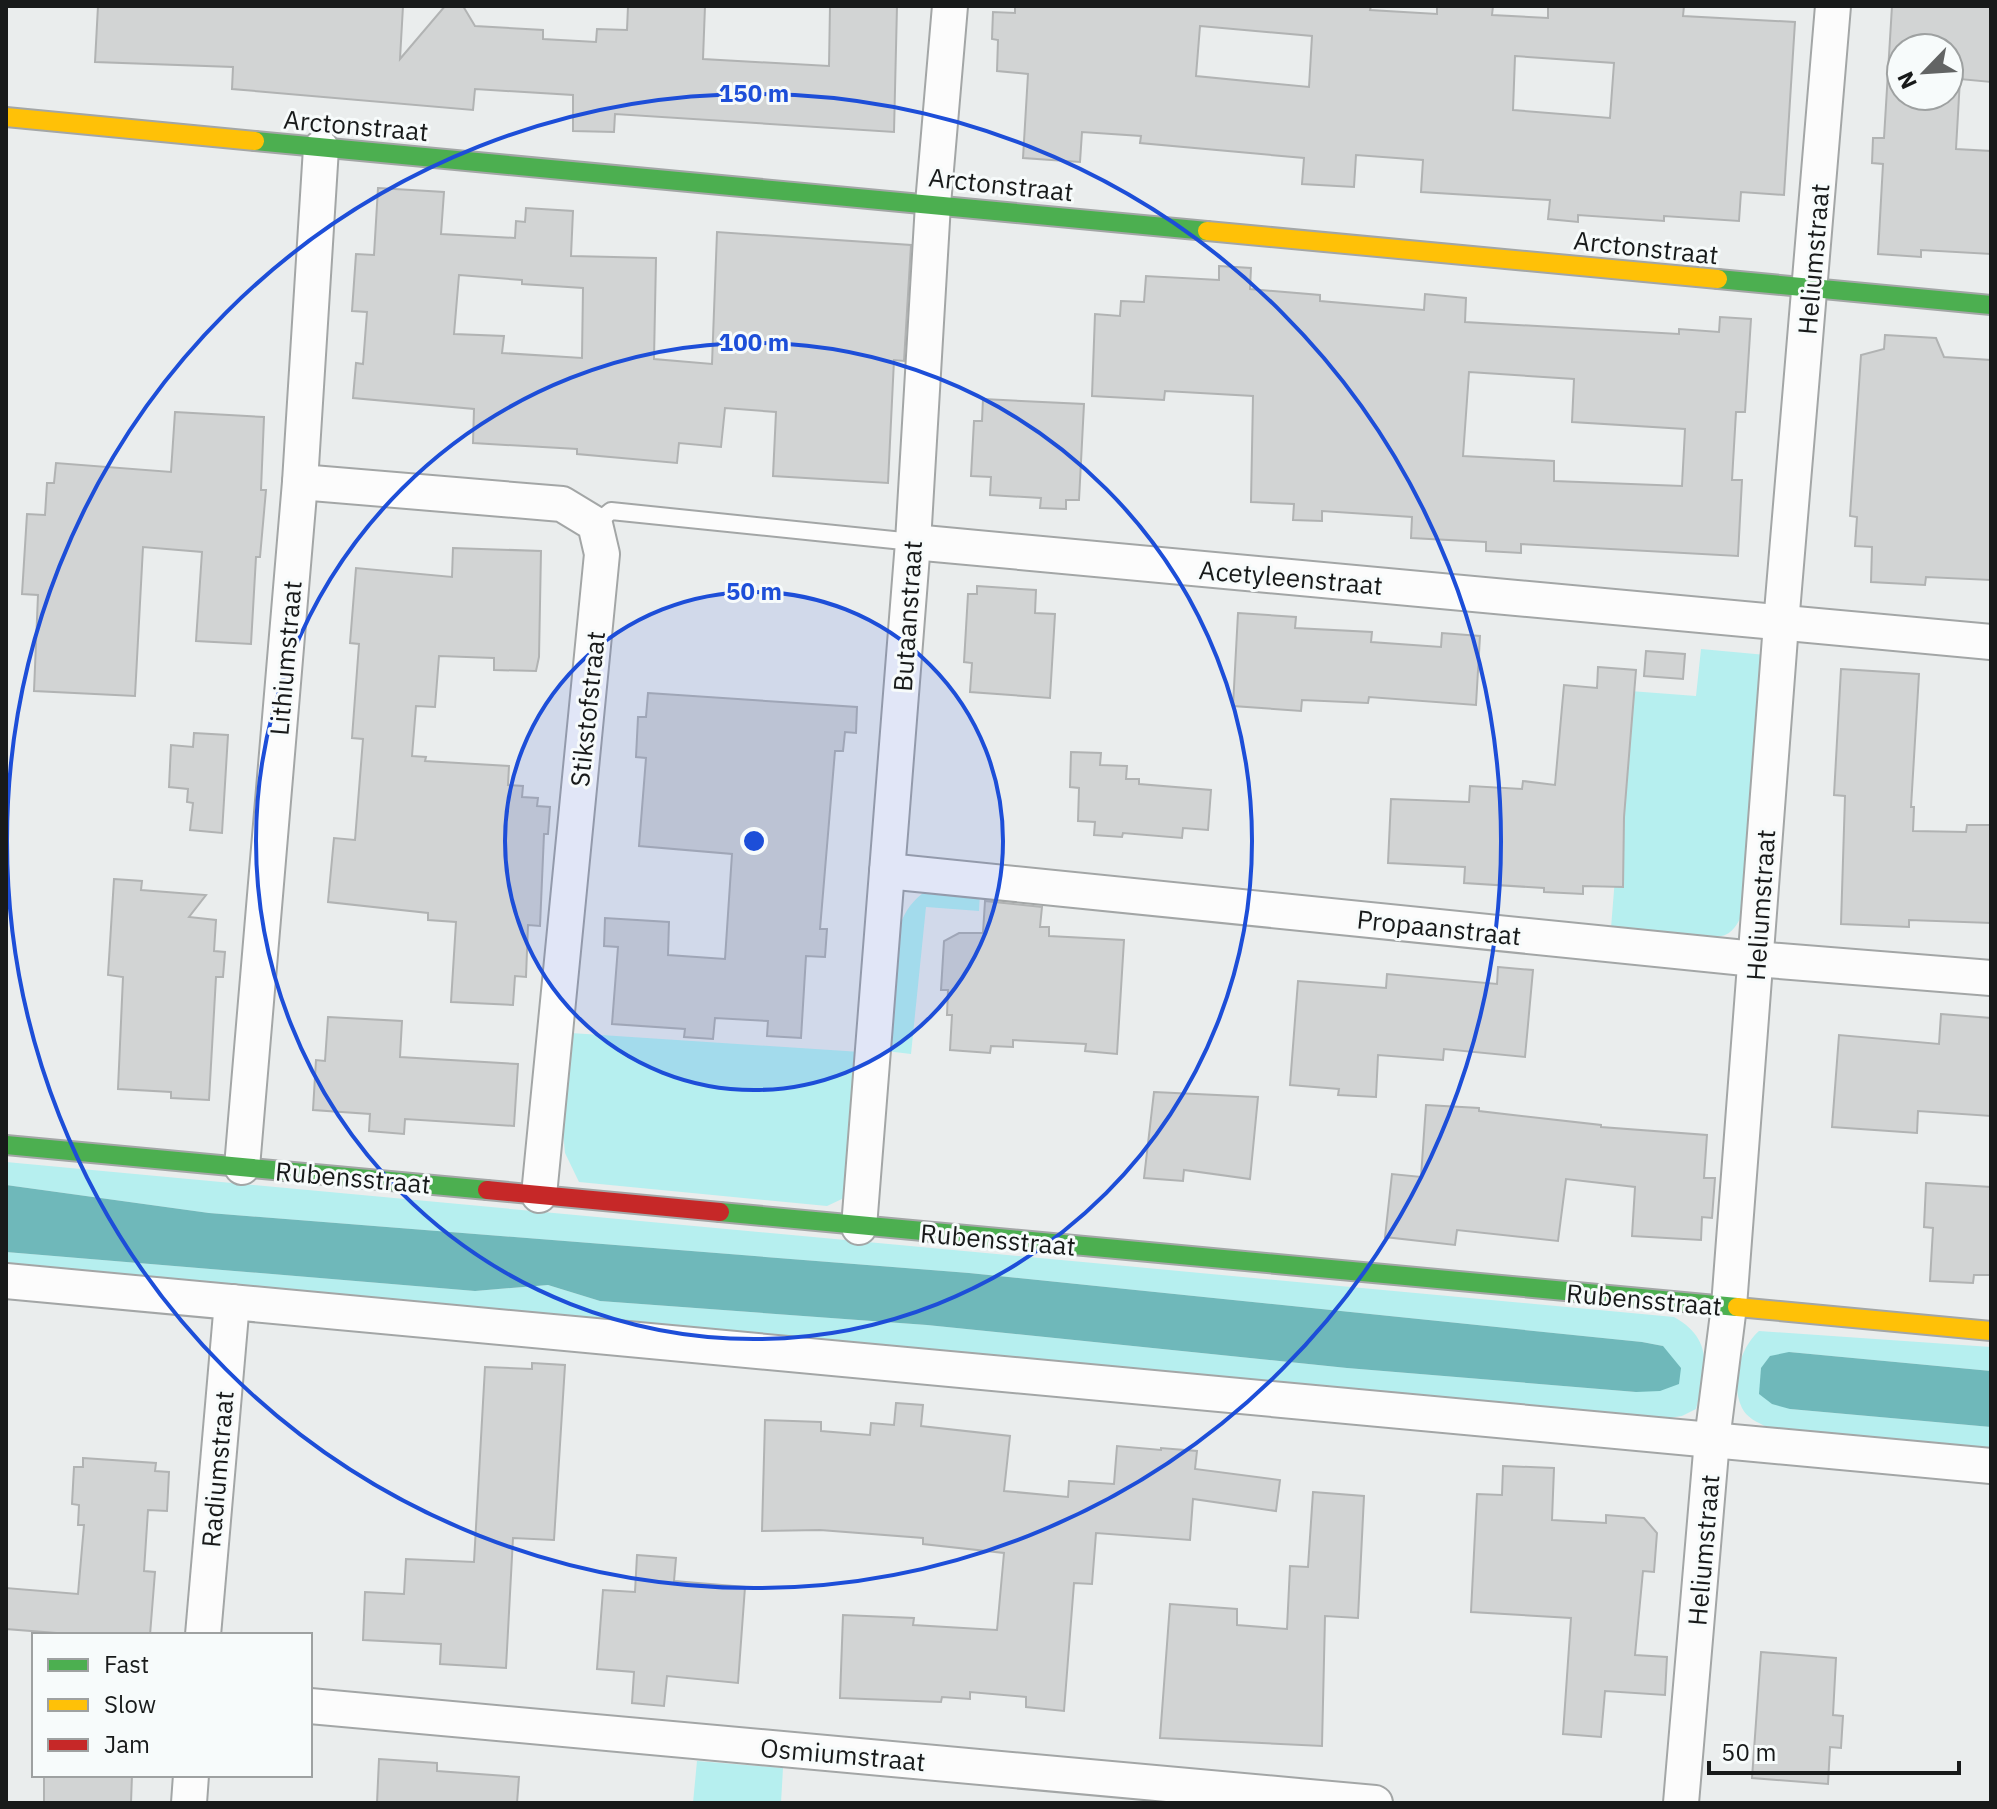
<svg xmlns="http://www.w3.org/2000/svg" width="1997" height="1809" font-family="'IBM Plex Sans',sans-serif">
<style>
.green{fill:#b6efef}
.water{fill:#6fb8ba}
.building{fill:#d2d4d4;stroke:#b1b3b3;stroke-width:2;fill-rule:evenodd}
.lines{fill:none;stroke-linecap:round;stroke-linejoin:round}
.lane-casing{stroke:#a3a6a6;stroke-width:20}
.street-casing{stroke:#a3a6a6;stroke-width:38}
.fast-casing{stroke:#a3a6a6;stroke-width:22}
.slow-casing{stroke:#a3a6a6;stroke-width:22}
.jam-casing{stroke:#a3a6a6;stroke-width:22}
.lane{stroke:#fcfcfc;stroke-width:16}
.street{stroke:#fcfcfc;stroke-width:34}
.fast{stroke:#4caf50;stroke-width:18}
.slow{stroke:#ffc107;stroke-width:18}
.jam{stroke:#c62828;stroke-width:18}
.ring{fill:none;stroke:#1d4ed8;stroke-width:4}
.labels{text-anchor:middle;dominant-baseline:central;stroke-width:6;stroke-linejoin:round;paint-order:stroke}
.street-label{font-size:26px;fill:#181a1a;stroke:#f7fbfb}
.centre{fill:#1d4ed8;stroke:#f7fbfb;stroke-width:4}
.ring-label{font-size:24px;text-anchor:middle;font-weight:bold;fill:#1d4ed8;stroke:#f7fbfb;stroke-width:6;stroke-linejoin:round;paint-order:stroke}
</style>
<rect width="100%" height="100%" fill="#eaeded"/>
<g class="green">
<path d="M1701,649L1766,655L1744,910C1740,919 1735,931 1725,935C1711,941 1631,929 1611,928L1630,691L1696,696Z"/>
<path d="M931,888L980,891L979,911L926,907L911,1054L886,1051C890,1017 890,949 902,920C908,906 918,895 931,888Z"/>
<path d="M571,1033L861,1052L850,1185L842,1199L827,1206L579,1182L565,1153L563,1132Z"/>
<path d="M6,1162L1674,1317C1715,1340 1706,1371 1696,1409L1682,1416L1663,1419L6,1266V1252L475,1291L548,1285L600,1301L927,1325L1347,1368L1636,1392L1663,1346L1642,1342L969,1273L209,1213L6,1185Z"/>
<path d="M1759,1331L1991,1347V1371L1789,1352L1790,1409L1991,1427V1450L1767,1427C1757,1422 1747,1418 1742,1408C1730,1383 1740,1348 1759,1331Z"/>
<path d="M697,1761L783,1768L781,1803H693Z"/>
</g>
<g class="water">
<path d="M6,1185L209,1213L969,1273L1642,1342L1663,1346L1681,1368L1679,1384L1660,1391L1636,1392L1347,1368L927,1325L600,1301L548,1285L475,1291L6,1252Z"/>
<path d="M1789,1352L1991,1371V1427L1790,1409L1772,1404L1759,1394L1761,1368L1770,1356Z"/>
</g>
<g class="building">
<path d="M98,6H403L400,59L445,6H463L475,26L543,30V39L596,42L597,29L627,30L628,6H705L703,59L829,66L830,6H897L894,132L615,114L614,132L573,131V95L475,89L473,110L232,89L233,67L95,62Z"/>
<path d="M1015,6H1371L1370,10L1437,14V6H1493L1492,15L1548,18V6H1684L1683,16L1795,22L1784,195L1741,192L1739,221L1664,216V221L1578,215V222L1548,219L1550,200L1421,192L1423,160L1356,155L1354,187L1302,184L1304,158L1140,143L1141,136L1082,132L1080,162L1023,158L1028,74L997,71L998,40L992,39L993,12L1015,13ZM1200,26L1312,36L1309,87L1196,76ZM1515,56L1614,63L1610,118L1513,110Z"/>
<path d="M1892,6H1991V82L1960,79L1956,149L1991,151V254L1921,250V257L1878,254L1883,164L1872,163L1873,138H1884ZM1901,48H1949V96H1901Z"/>
<path d="M378,188L444,192L441,234L515,238L516,221L525,222L526,208L573,211L571,256L656,258L654,359L712,364L717,232L911,245L904,361L894,360L888,483L773,476L776,412L725,408L721,447L679,443L677,463L577,454V449L473,443L474,409L353,398L356,363L363,364L367,312L352,311L356,254L374,255ZM459,275L522,280V284L583,288L582,358L502,353L504,336L454,334Z"/>
<path d="M1219,266L1251,268L1250,289L1320,295V301L1424,310L1425,294L1466,298L1465,322L1679,334V329L1719,332L1720,317L1751,319L1745,412H1736L1732,480H1742L1738,556L1521,544V553L1486,551V542L1411,538L1412,517L1322,511V521L1293,520L1294,504L1251,502L1253,396L1165,391L1164,400L1092,396L1095,314L1120,316L1121,301L1144,302L1146,276L1219,280ZM1469,372L1574,379L1572,422L1685,429L1682,486L1554,481V461L1463,456Z"/>
<path d="M1885,335L1936,338L1944,357L1991,360V580L1926,577L1925,585L1871,582L1872,547L1855,546L1857,517L1850,516L1861,355L1884,349Z"/>
<path d="M983,399L1084,404L1079,500H1066V509L1040,508L1041,498L990,495L991,477L971,476L974,421H982Z"/>
<path d="M175,412L264,417L261,490H266L260,557H256L251,644L196,641L202,552L143,547L135,696L34,691L38,595L22,594L27,514L45,515L47,483H54L56,463L171,472Z"/>
<path d="M453,548L541,551L539,657L536,671L494,670V658L439,656L435,707L416,706L412,756L426,757L425,761L509,766L508,785L523,786L522,797L538,798L537,806L550,807L548,834H544L540,926L528,925L526,977L515,976L513,1005L451,1002L456,922L428,920V913L328,902L334,838L355,840L363,739L352,738L359,644L350,643L356,568L452,577Z"/>
<path d="M977,586L1036,590L1035,613L1055,614L1050,698L970,692L972,663L964,662L968,594H977Z"/>
<path d="M1238,613L1296,617L1295,628L1372,632L1371,642L1441,647L1442,633L1480,636L1476,705L1369,697L1368,703L1302,700L1301,711L1233,706Z"/>
<path d="M1646,651L1685,654L1683,679L1644,676Z"/>
<path d="M1598,667L1636,670L1624,817L1623,887L1583,886V894L1544,892V888L1464,883L1465,867L1388,863L1391,799L1469,802L1470,786L1522,789L1523,781L1555,785L1564,685L1597,688Z"/>
<path d="M1841,669L1919,674L1911,807H1914L1913,831L1966,832L1967,825H1991V923L1909,920V927L1841,924L1845,796L1834,795Z"/>
<path d="M648,693L857,707L856,733L845,732L843,751H835L820,929H827L825,957L806,956L801,1038L767,1036L768,1021L715,1018L713,1039L684,1037L685,1029L612,1024L618,947L604,946L605,918L669,922L668,955L725,959L732,854L639,846L646,758L636,757L638,717H646Z"/>
<path d="M194,733L228,735L222,833L190,830L193,803L187,802L188,789L169,787L171,745L193,747Z"/>
<path d="M1071,752L1101,753L1100,765L1127,766L1126,779H1139V784L1211,790L1208,830L1183,828L1182,838L1123,833L1122,837L1094,835L1095,822L1078,821L1079,788L1070,787Z"/>
<path d="M114,879L142,881L141,890L206,895L189,917L216,920L214,951L225,952L223,977H216L209,1100L171,1098V1092L118,1089L123,977L108,975Z"/>
<path d="M985,901L1042,907L1040,927H1049V936L1124,940L1117,1054L1085,1051L1086,1044L1013,1040V1047L991,1046L990,1053L950,1050L952,1015H947L948,990H941L944,941L959,933H983Z"/>
<path d="M1498,967L1533,970L1525,1057L1444,1049L1443,1060L1378,1055L1376,1097L1338,1095L1339,1089L1290,1085L1298,981L1386,988L1387,974L1497,984Z"/>
<path d="M1941,1014L1991,1018V1116L1918,1111L1917,1133L1832,1127L1839,1035L1939,1044Z"/>
<path d="M328,1017L402,1021L400,1057L518,1064L514,1126L405,1119L404,1134L369,1131L370,1114L313,1110L316,1060L325,1061Z"/>
<path d="M1154,1092L1258,1097L1250,1179L1184,1170L1183,1181L1144,1178Z"/>
<path d="M1426,1105L1479,1108V1111L1601,1125V1127L1707,1135L1704,1178H1715L1712,1218L1702,1217L1701,1240L1632,1236L1635,1187L1566,1179L1558,1241L1457,1230L1455,1245L1385,1237L1392,1174L1421,1177Z"/>
<path d="M1926,1183L1991,1187V1275H1974L1973,1283L1930,1281L1933,1228L1924,1227Z"/>
<path d="M532,1363L565,1365L554,1540L513,1538L506,1668L440,1664L441,1644L363,1640L365,1592L404,1594L406,1559L474,1562L485,1367L532,1369Z"/>
<path d="M896,1403L923,1405L921,1426L1010,1436L1004,1491L1068,1497L1069,1481L1114,1484L1117,1446L1161,1450V1448L1197,1451L1195,1469L1280,1480L1276,1511L1193,1499L1190,1540L1096,1533L1092,1584L1074,1583L1064,1711L1026,1707V1697L970,1692V1699L942,1697L941,1702L840,1698L843,1615L914,1618L913,1625L997,1630L1004,1553L923,1544V1538L820,1530L762,1531L765,1420L821,1422V1431L870,1435L871,1423L894,1425Z"/>
<path d="M83,1458L156,1463L155,1471L169,1472L167,1511L148,1510L144,1571L155,1572L150,1635H82L6,1629V1588L78,1594L84,1525H78L79,1505L72,1504L74,1467H83Z"/>
<path d="M1503,1466L1554,1468L1552,1520L1606,1523V1515L1644,1518L1657,1533L1654,1572L1643,1571L1635,1655L1667,1657L1665,1695L1605,1691L1601,1737L1563,1734L1571,1618L1471,1612L1477,1494L1502,1495Z"/>
<path d="M1313,1492L1364,1496L1358,1618L1325,1616L1322,1746L1160,1738L1170,1604L1237,1609V1625L1287,1629L1290,1566L1308,1567Z"/>
<path d="M637,1555L676,1558L674,1581L745,1587L738,1683L667,1676L664,1706L632,1703L634,1672L597,1669L603,1590L635,1592Z"/>
<path d="M1761,1652L1836,1658L1833,1715L1843,1716L1841,1748L1830,1747L1828,1784L1752,1778Z"/>
<path d="M379,1759L437,1763V1771L519,1777L517,1803H377Z"/>
<path d="M44,1775H132L131,1803H44Z"/>
</g>
<g class="lines">
<g class="lane-casing">
<path id="lane" d="M595,524L611,511L913,542"/>
</g>
<g class="street-casing">
<g id="street">
<path d="M300,482L562,504L595,524L602,554L539,1195"/>
<path d="M913,542L1991,642"/>
<path d="M887,871L1755,959L1991,978"/>
<path d="M242,1167L300,482L321,148"/>
<path d="M859,1227L913,542L933,204L950,6"/>
<path d="M6,1281L1991,1466"/>
<path d="M203,1635L232,1302"/>
<path d="M310,1706L1375,1803"/>
<path d="M189,1803L191,1775"/>
<path d="M1681,1803L1712,1440L1729,1306L1781,624L1833,6"/>
</g>
</g>
<g class="fast-casing">
<g id="fast">
<path d="M255,141L1207,231"/>
<path d="M1718,279L1991,305"/>
<path d="M6,1145L487,1190"/>
<path d="M720,1212L1737,1307"/>
</g>
</g>
<g class="slow-casing">
<g id="slow">
<path d="M6,117L255,141"/>
<path d="M1207,231L1718,279"/>
<path d="M1737,1307L1991,1331"/>
</g>
</g>
<g class="jam-casing">
<path id="jam" d="M487,1190L720,1212"/>
</g>
<use href="#lane" class="lane"/>
<use href="#street" class="street"/>
<use href="#fast" class="fast"/>
<use href="#slow" class="slow"/>
<use href="#jam" class="jam"/>
</g>
<circle cx="754" cy="841" r="249" fill="#1d4ed8" fill-opacity=".12"/>
<g class="ring">
<circle cx="754" cy="841" r="249"/>
<circle cx="754" cy="841" r="498"/>
<circle cx="754" cy="841" r="747"/>
</g>
<g class="labels">
<g class="street-label">
<text transform="translate(356 125) rotate(5)">Arctonstraat</text>
<text transform="translate(1001 184) rotate(6)">Arctonstraat</text>
<text transform="translate(1646 247) rotate(6)">Arctonstraat</text>
<text transform="translate(1813 259) rotate(-85)">Heliumstraat</text>
<text transform="translate(1291 577) rotate(5)">Acetyleenstraat</text>
<text transform="translate(907 616) rotate(-86)">Butaanstraat</text>
<text transform="translate(285 658) rotate(-85)">Lithiumstraat</text>
<text transform="translate(587 709) rotate(-84)">Stikstofstraat</text>
<text transform="translate(1760 905) rotate(-86)">Heliumstraat</text>
<text transform="translate(1439 927) rotate(6)">Propaanstraat</text>
<text transform="translate(353 1177) rotate(5)">Rubensstraat</text>
<text transform="translate(998 1239) rotate(5)">Rubensstraat</text>
<text transform="translate(1644 1299) rotate(5)">Rubensstraat</text>
<text transform="translate(217 1469) rotate(-85)">Radiumstraat</text>
<text transform="translate(1703 1550) rotate(-85)">Heliumstraat</text>
<text transform="translate(843 1754) rotate(5)">Osmiumstraat</text>
</g>
</g>
<circle cx="754" cy="841" r="12" class="centre"/>
<g class="ring-label">
<text x="754" y="102">150 m</text>
<text x="754" y="351">100 m</text>
<text x="754" y="600">50 m</text>
</g>
<rect width="1997" height="1809" fill="none" stroke="#181a1a" stroke-width="16"/>
<rect x="32" y="1633" width="280" height="144" fill="#f7fbfb" stroke="#9ea1a1" stroke-width="2"/>
<rect x="48" y="1659" width="40" height="12" fill="#4caf50" stroke="#9ea1a1" stroke-width="2"/>
<text x="104" y="1673" font-size="24" fill="#181a1a">Fast</text>
<rect x="48" y="1699" width="40" height="12" fill="#ffc107" stroke="#9ea1a1" stroke-width="2"/>
<text x="104" y="1713" font-size="24" fill="#181a1a">Slow</text>
<rect x="48" y="1739" width="40" height="12" fill="#c62828" stroke="#9ea1a1" stroke-width="2"/>
<text x="104" y="1753" font-size="24" fill="#181a1a">Jam</text>
<g transform="translate(1925 72) rotate(245)"><circle r="38" fill="#f7fbfb" stroke="#9ea1a1" stroke-width="2"/>
<path d="M0-6L14 30L0 20L-14 30Z" fill="#626464"/>
<text y="-12" font-size="22" font-weight="bold" text-anchor="middle" fill="#181a1a">N</text>
</g>
<path d="M1709 1761v12h250v-12" fill="none" stroke="#181a1a" stroke-width="4"/>
<text x="1721" y="1761" font-size="24" fill="#181a1a" stroke="#f7fbfb" stroke-width="6" paint-order="stroke">50 m</text>
</svg>
